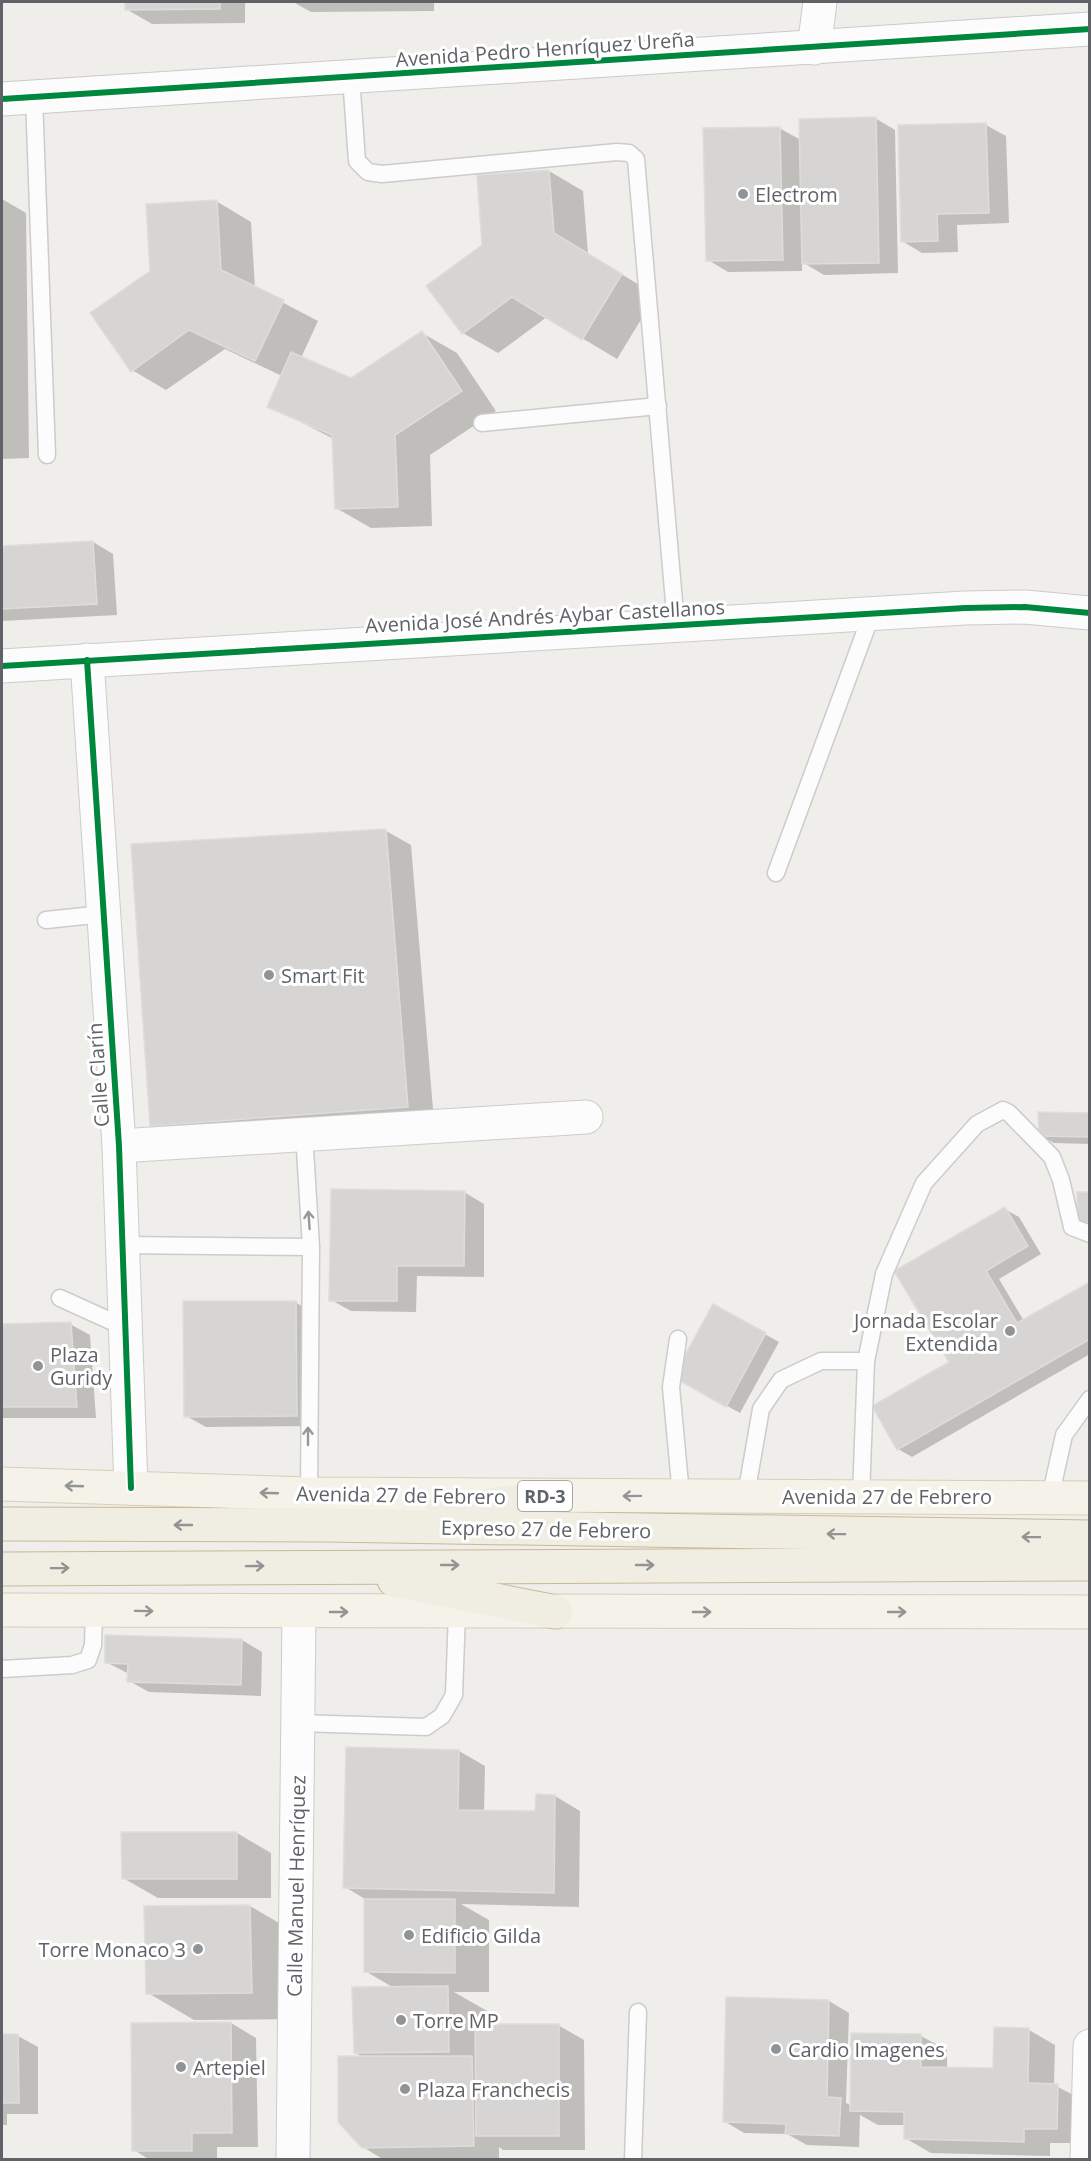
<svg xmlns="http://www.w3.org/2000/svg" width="1091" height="2161" font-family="'Open Sans',sans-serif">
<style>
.shadow{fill:#0003}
.building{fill:#d6d5d3;stroke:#deddd9;stroke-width:1.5}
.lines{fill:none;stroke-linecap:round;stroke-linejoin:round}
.service-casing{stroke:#cbcccc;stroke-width:19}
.minor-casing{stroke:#cbcccc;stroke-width:35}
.secondary-casing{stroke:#cacacb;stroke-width:35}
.primary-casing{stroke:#d7ceb8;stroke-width:35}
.motorway-casing{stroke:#c8b996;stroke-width:35}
.service{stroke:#fdfcfc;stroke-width:16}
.minor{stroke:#fdfcfc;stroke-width:33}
.secondary{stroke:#fdfcfc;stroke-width:33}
.primary{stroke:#f4f2e9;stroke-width:33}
.motorway{stroke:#f0ede3;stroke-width:33}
.cycleway-casing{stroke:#fff;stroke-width:10}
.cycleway{stroke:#00873e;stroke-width:6}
.oneway{stroke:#96999c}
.oneway2{stroke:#939595}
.oneway3{stroke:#929393}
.poi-dot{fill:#919496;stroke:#fff;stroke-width:2}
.labels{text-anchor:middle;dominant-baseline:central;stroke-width:6;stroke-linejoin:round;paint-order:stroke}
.shield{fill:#fff;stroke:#8f9295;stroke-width:1.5}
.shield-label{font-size:18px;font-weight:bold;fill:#5f6368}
.street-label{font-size:20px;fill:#5f6368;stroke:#fff}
.poi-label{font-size:20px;fill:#5f6368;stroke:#fff;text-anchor:start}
</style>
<rect width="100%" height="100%" fill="#efeeea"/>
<g class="shadow">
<path d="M126,2H245V23L152,24L126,9Z"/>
<path d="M293,2H434V11L311,12Z"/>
<path d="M875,118L895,130L898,273L824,275L802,262V271L728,272L708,260L779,128L801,140Z"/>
<path d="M986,125L1006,136L1009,223L957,225L958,252L922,253L902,241Z"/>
<path d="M549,171L583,191L588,254L656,295L617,359L547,317L498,353L463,333L428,286L483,245Z"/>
<path d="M2,199L26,213L29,458L2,459Z"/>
<path d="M216,201L251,222L255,288L318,321L301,358L351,380L422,333L457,353L496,411L430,455L432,526L371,528L336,508L334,439L269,406L282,376L225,349L166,390L132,370L152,272Z"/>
<path d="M93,542L113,554L117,615L2,621V547Z"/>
<path d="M386,831L411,845L434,1121L177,1140L151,1125Z"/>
<path d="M1090,1114V1144L1054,1143L1040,1135Z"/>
<path d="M464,1192L484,1204V1277L417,1276L416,1312L351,1311L331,1300Z"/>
<path d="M1005,1209L1019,1217L1041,1254L999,1279L1024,1321L1090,1283V1354L912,1457L898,1449L951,1363Z"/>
<path d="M295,1302L315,1314L316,1426L206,1427L186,1416Z"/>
<path d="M714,1306L779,1342L740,1413L675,1377Z"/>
<path d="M70,1324L90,1335L96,1418H2V1326Z"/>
<path d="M242,1640L262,1652L261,1696L149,1692L129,1681V1674L106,1662Z"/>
<path d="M348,1749L459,1751L485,1766L484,1812L537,1813L555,1796L580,1811L579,1907L461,1904L489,1920V1992H454L494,2015V2025H558L584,2040L585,2150H503L499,2147V2160H384L363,2147L364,2057L355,2053L394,1988L365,1971V1899L345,1887Z"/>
<path d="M237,1833L271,1853V1898H158L123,1878Z"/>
<path d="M250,1906L296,1933L298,2019L194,2020L148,1993Z"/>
<path d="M829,2001L849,2013L846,2103L852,2106L921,2036L947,2050V2069L995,2070L1029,2030L1055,2045L1054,2085L1083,2100L1082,2143H1050V2156L931,2153L905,2138V2125H878L860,2115L859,2147L807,2145L787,2134L744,2133L724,2121Z"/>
<path d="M231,2023L256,2038L258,2147H217V2160H150L134,2150Z"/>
<path d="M2,2036H18L38,2047V2114H7V2125H2Z"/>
</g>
<g class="building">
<path d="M125,2H220V9L125,10Z"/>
<path d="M876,117L879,263L802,264L799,119Z"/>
<path d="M986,123L989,213L937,214L938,241L901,242L898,125Z"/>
<path d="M780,127L783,260L706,261L703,128Z"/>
<path d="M549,170L554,233L622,274L582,340L512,297L462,334L426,286L482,245L477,175Z"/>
<path d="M217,200L221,270L284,300L255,361L189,330L131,372L90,313L150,271L146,204Z"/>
<path d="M422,331L462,391L395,435L398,507L335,509L332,435L267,407L291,352L351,378Z"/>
<path d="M93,541L97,604L2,609V546Z"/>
<path d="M386,829L408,1107L150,1126L131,844Z"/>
<path d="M1038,1112L1090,1113V1137L1039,1136Z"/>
<path d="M331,1189L465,1191L464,1266H397V1301H329Z"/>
<rect x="1077" y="1192" width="13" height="33"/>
<path d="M1005,1207L1028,1246L986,1271L1017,1323L1090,1282V1339L897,1450L872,1406L949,1362L894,1271Z"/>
<path d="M183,1301H296L297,1416L184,1417Z"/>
<path d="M713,1304L766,1333L726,1407L673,1377Z"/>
<path d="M71,1322L77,1407H2V1324Z"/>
<path d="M105,1635L242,1639L241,1685L127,1682L128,1664L105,1663Z"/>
<path d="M346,1747L459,1750L458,1810L535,1811L536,1794L555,1795L554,1893L343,1888Z"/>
<path d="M121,1832H237V1879H122Z"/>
<path d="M364,1899H455V1973L364,1972Z"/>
<path d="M250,1905L252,1993L146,1994L144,1906Z"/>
<path d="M448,1986L449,2052L354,2053L352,1987Z"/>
<path d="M726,1997L829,2000L827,2097L841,2098L839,2136L785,2134L786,2124L723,2122Z"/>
<path d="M231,2022L232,2133H192V2151H132L131,2023Z"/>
<path d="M475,2024H559V2136H476Z"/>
<path d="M994,2027L1029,2028L1028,2083L1058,2084L1057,2129H1024V2142L904,2139V2112L850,2111L851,2033L921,2034V2067L993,2068Z"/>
<path d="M2,2034H18L19,2103H2Z"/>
<path d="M338,2056H472L474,2146L362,2148L338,2122Z"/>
</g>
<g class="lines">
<g class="service-casing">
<g id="service">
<path d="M351,77L357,161L368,172L382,174L617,152L629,153L636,159L676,625"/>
<path d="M34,97L47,455"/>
<path d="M482,423L658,406"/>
<path d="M776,873L872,613"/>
<path d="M46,920L104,914"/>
<path d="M304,1133L311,1247L309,1494"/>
<path d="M122,1245L311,1247"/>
<path d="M60,1298L126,1328"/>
<path d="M678,1339L671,1387L681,1495"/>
<path d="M746,1495L761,1409L781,1380L821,1361H866"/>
<path d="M861,1496L866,1361L884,1274L924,1183L977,1124L1003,1110L1009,1113L1052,1157L1061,1180L1072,1227L1090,1234"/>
<path d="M1050,1498L1064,1435L1090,1399"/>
<path d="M2,1669L72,1665L88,1660L93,1645L94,1611"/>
<path d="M298,1723L426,1727L442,1716L454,1695L457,1612"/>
<path d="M633,2160L638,2012"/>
</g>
</g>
<g class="minor-casing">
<g id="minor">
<path d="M814,48L820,2"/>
<path d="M87,660L119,1146L131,1488"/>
<path d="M2,666L965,608L1025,607L1090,613"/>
<path d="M119,1146L586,1117"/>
<path d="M293,2160L299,1612"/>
<path d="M1087,2160L1090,2046"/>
</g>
</g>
<g class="secondary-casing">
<path id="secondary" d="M2,99L1090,29"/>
</g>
<g class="primary-casing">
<g id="primary">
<path d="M2,1484L309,1494L1090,1498"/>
<path d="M2,1610L1090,1612"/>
</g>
</g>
<g class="motorway-casing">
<g id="motorway">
<path d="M442,1511L553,1497"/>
<path d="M2,1524L325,1525L1090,1537"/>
<path d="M2,1569L1090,1564"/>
<path d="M394,1580L556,1612"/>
</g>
</g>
<use href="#service" class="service"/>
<use href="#minor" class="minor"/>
<use href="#secondary" class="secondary"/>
<use href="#primary" class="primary"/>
<use href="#motorway" class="motorway"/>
<g class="cycleway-casing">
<g id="cycleway">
<path d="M2,99L1090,29"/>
<path d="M87,660L119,1146L131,1488"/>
<path d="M2,666L965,608L1025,607L1090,613"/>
</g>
</g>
<use href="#cycleway" class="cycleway"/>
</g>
<defs><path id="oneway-shaft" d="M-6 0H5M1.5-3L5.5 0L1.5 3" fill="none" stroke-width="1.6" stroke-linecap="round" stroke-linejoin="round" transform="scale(1.5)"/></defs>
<g class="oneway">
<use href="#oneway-shaft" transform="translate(309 1220) rotate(-94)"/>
<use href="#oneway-shaft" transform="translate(308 1436) rotate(-90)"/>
</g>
<g class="oneway2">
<use href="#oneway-shaft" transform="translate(74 1486) rotate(-178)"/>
<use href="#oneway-shaft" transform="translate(269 1493) rotate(-178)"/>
<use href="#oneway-shaft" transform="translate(632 1496) rotate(179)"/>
<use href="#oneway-shaft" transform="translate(144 1611) rotate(1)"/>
<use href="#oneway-shaft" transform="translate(339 1612)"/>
<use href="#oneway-shaft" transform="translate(702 1612)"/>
<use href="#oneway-shaft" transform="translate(897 1612)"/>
</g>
<g class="oneway3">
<use href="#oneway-shaft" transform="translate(183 1525) rotate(-180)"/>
<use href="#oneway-shaft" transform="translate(836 1534) rotate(-179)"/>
<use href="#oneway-shaft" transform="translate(1031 1537) rotate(-179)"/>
<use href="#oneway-shaft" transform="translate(450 1565)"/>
<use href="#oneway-shaft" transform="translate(645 1565)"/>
<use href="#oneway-shaft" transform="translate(255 1566) rotate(-1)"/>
<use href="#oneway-shaft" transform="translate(60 1568) rotate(-1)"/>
</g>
<g class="poi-dot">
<circle cx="743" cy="194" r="6"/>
<circle cx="269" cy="975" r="6"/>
<circle cx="1010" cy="1331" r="6"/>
<circle cx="38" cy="1366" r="6"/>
<circle cx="409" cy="1935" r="6"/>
<circle cx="198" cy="1949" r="6"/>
<circle cx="401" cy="2020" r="6"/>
<circle cx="776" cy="2049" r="6"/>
<circle cx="181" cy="2067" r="6"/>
<circle cx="405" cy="2089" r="6"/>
</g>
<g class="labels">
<rect class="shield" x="518" y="1481" width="54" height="30" rx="4.5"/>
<g class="shield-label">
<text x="545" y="1496">RD-3</text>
</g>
<g class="street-label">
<text transform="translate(545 49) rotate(-4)">Avenida Pedro Henríquez Ureña</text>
<text transform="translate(545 616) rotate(-3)">Avenida José Andrés Aybar Castellanos</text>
<text transform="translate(98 1075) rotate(-94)">Calle Clarín</text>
<text transform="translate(401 1495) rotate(1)">Avenida 27 de Febrero</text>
<text x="887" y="1496">Avenida 27 de Febrero</text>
<text transform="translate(546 1529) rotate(1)">Expreso 27 de Febrero</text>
<text transform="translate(296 1886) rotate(-89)">Calle Manuel Henríquez</text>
</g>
<g class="poi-label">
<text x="755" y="194">Electrom</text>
<text x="281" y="975">Smart Fit</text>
<text x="998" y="1320" text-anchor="end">Jornada Escolar<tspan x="998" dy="23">Extendida</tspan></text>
<text x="50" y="1354">Plaza<tspan x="50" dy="23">Guridy</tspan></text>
<text x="421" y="1935">Edificio Gilda</text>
<text x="186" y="1949" text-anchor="end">Torre Monaco 3</text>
<text x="413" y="2020">Torre MP</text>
<text x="788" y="2049">Cardio Imagenes</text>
<text x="193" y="2067">Artepiel</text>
<text x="417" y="2089">Plaza Franchecis</text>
</g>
</g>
<rect width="1091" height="2161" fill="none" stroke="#5f6368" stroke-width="6"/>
</svg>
